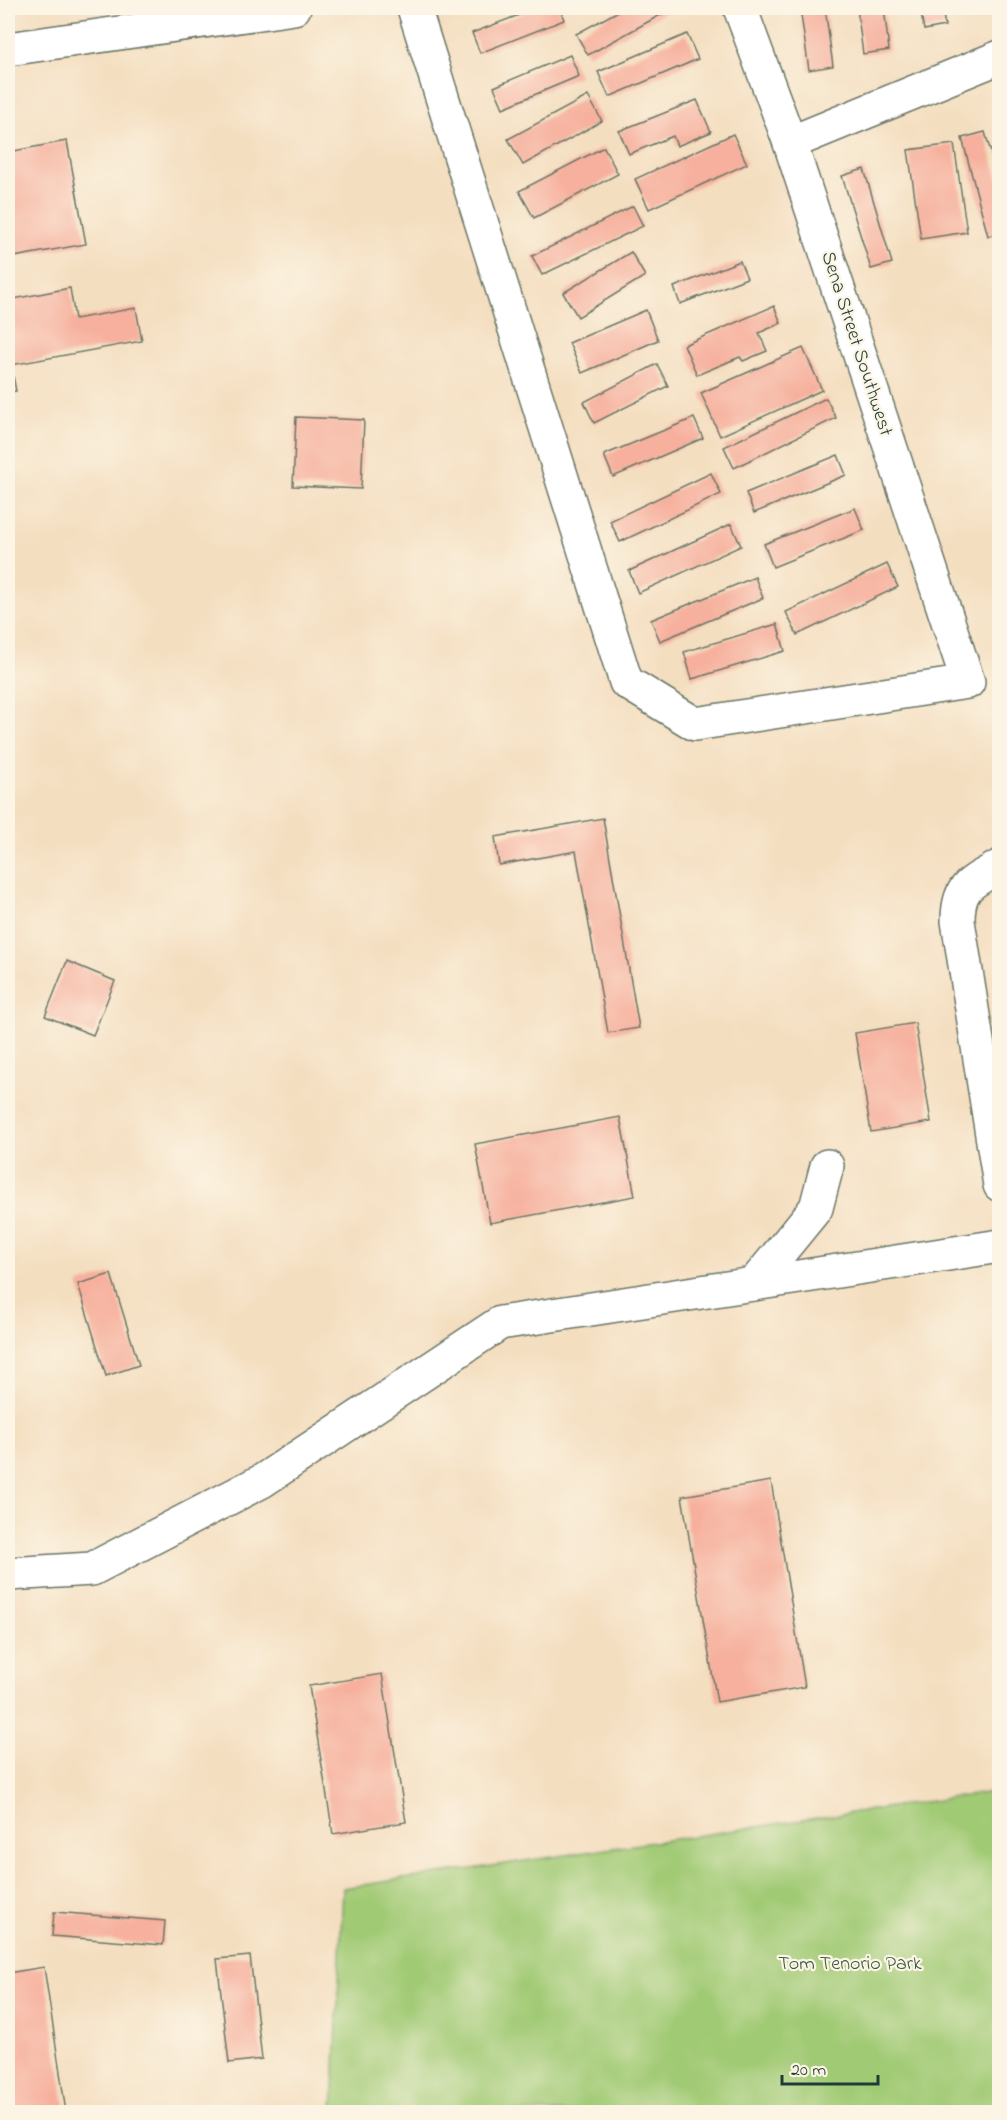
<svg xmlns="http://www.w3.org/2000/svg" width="1007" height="2120" font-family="'Indie Flower',sans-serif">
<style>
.green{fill:#a1ca75;stroke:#608454;stroke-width:1.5}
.building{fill:#f6b09d}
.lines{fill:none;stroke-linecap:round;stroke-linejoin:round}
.minor-casing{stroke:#6a7565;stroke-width:36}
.minor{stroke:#fff;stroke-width:33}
.labels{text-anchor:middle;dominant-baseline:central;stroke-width:4.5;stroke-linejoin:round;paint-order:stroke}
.street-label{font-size:20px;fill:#1f3d34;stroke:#fcf5e5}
.park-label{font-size:20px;fill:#395941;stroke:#fcf5e5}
</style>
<rect width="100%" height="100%" fill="#fcf5e5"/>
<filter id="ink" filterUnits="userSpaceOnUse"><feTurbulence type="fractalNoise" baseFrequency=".0167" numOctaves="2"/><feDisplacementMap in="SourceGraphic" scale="12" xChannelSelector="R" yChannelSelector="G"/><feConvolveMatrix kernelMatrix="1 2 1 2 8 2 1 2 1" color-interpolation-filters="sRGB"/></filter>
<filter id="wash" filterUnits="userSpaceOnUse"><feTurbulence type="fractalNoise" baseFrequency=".008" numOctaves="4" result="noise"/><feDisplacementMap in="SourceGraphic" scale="24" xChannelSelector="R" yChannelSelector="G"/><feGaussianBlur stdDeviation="1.35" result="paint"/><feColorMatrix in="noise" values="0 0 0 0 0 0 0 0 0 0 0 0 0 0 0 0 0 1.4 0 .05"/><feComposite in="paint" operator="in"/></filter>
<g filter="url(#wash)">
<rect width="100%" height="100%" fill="#f4dec0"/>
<path class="green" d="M999,1791V2112H333L343,1888Z"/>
<g id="blocks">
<g class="building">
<path d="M537,8H560L564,20L480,53L472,33Z"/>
<path d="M624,8H673L588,55L576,34Z"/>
<path d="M800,8H825L833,66L809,70Z"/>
<path d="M857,8H884L889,50L863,54Z"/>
<path d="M920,8H942L945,26L924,30Z"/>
<path d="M687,34L698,59L609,97L598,72Z"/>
<path d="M570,55L579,76L503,108L494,87Z"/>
<path d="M588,96L602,121L523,165L508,139Z"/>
<path d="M697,100L711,132L677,146L673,136L629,154L619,131Z"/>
<path d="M985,132L1000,185V233L988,236L962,138Z"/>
<path d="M733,134L747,164L649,209L635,179Z"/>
<path d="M67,141L86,244L8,258V152Z"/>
<path d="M954,144L967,232L921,239L908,150Z"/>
<path d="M604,147L618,174L534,218L519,191Z"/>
<path d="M864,169L892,263L871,269L842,176Z"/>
<path d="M633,206L643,226L542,275L532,256Z"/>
<path d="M631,252L645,276L578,317L563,293Z"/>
<path d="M740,261L747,278L680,304L674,287Z"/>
<path d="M70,288L75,319L136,308L142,341L11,365L16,391L8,392V300Z"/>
<path d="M774,306L781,323L759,333L767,351L743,361L740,357L697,375L684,345Z"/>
<path d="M646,310L658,340L582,373L569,343Z"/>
<path d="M803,348L822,390L720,436L701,393Z"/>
<path d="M657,364L668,386L594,423L584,402Z"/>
<path d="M826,398L836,418L734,468L724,447Z"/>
<path d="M296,417L364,420L361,489L293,486Z"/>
<path d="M694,418L703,438L613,477L604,455Z"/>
<path d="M838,455L846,475L754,513L746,493Z"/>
<path d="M711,473L721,494L620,542L610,521Z"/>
<path d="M855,508L864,530L773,567L764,544Z"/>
<path d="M731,524L741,546L638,593L629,571Z"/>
<path d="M887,564L898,587L797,635L786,612Z"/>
<path d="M755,577L763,598L660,641L651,620Z"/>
<path d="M777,624L785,651L692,679L684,652Z"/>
<path d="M603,818L639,1028L608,1033L576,851L499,865L495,837Z"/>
<path d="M67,961L115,981L93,1035L45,1016Z"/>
<path d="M915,1023L931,1122L871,1132L855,1033Z"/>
<path d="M620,1117L635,1196L490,1223L475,1144Z"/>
<path d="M111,1274L139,1365L106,1376L78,1284Z"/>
<path d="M771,1481L805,1687L717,1702L682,1496Z"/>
<path d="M382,1674L406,1822L333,1834L309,1686Z"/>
<path d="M54,1912L165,1921L163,1945L52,1936Z"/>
<path d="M250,1956L262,2059L229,2063L217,1959Z"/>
<path d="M44,1967L66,2112H8V1973Z"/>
</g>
</g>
</g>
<g filter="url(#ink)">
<use href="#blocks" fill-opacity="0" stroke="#6a7565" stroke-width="1.5"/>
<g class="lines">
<g class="minor-casing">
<g id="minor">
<path d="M414,8L626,682L695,724L968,682L790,143L740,8"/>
<path d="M8,49L294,8"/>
<path d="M790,143L1000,57"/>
<path d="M1000,866C971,883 958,885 958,921L1000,1185"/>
<path d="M754,1284L816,1208L827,1166"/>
<path d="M8,1574L92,1569L262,1481L500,1323L1000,1246"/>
</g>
</g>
<use href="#minor" class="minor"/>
</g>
</g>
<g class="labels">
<g class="street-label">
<text transform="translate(856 344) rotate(72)">Sena Street Southwest</text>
</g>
<g class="park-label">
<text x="850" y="1964">Tom Tenorio Park</text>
</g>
</g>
<rect width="1007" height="2120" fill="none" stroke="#fcf5e5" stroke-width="30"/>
<path d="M782 2075v9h96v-9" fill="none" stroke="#1f3d34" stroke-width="3"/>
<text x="791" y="2075" font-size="18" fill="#1f3d34" stroke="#fcf5e5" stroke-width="4.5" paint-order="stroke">20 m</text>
</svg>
